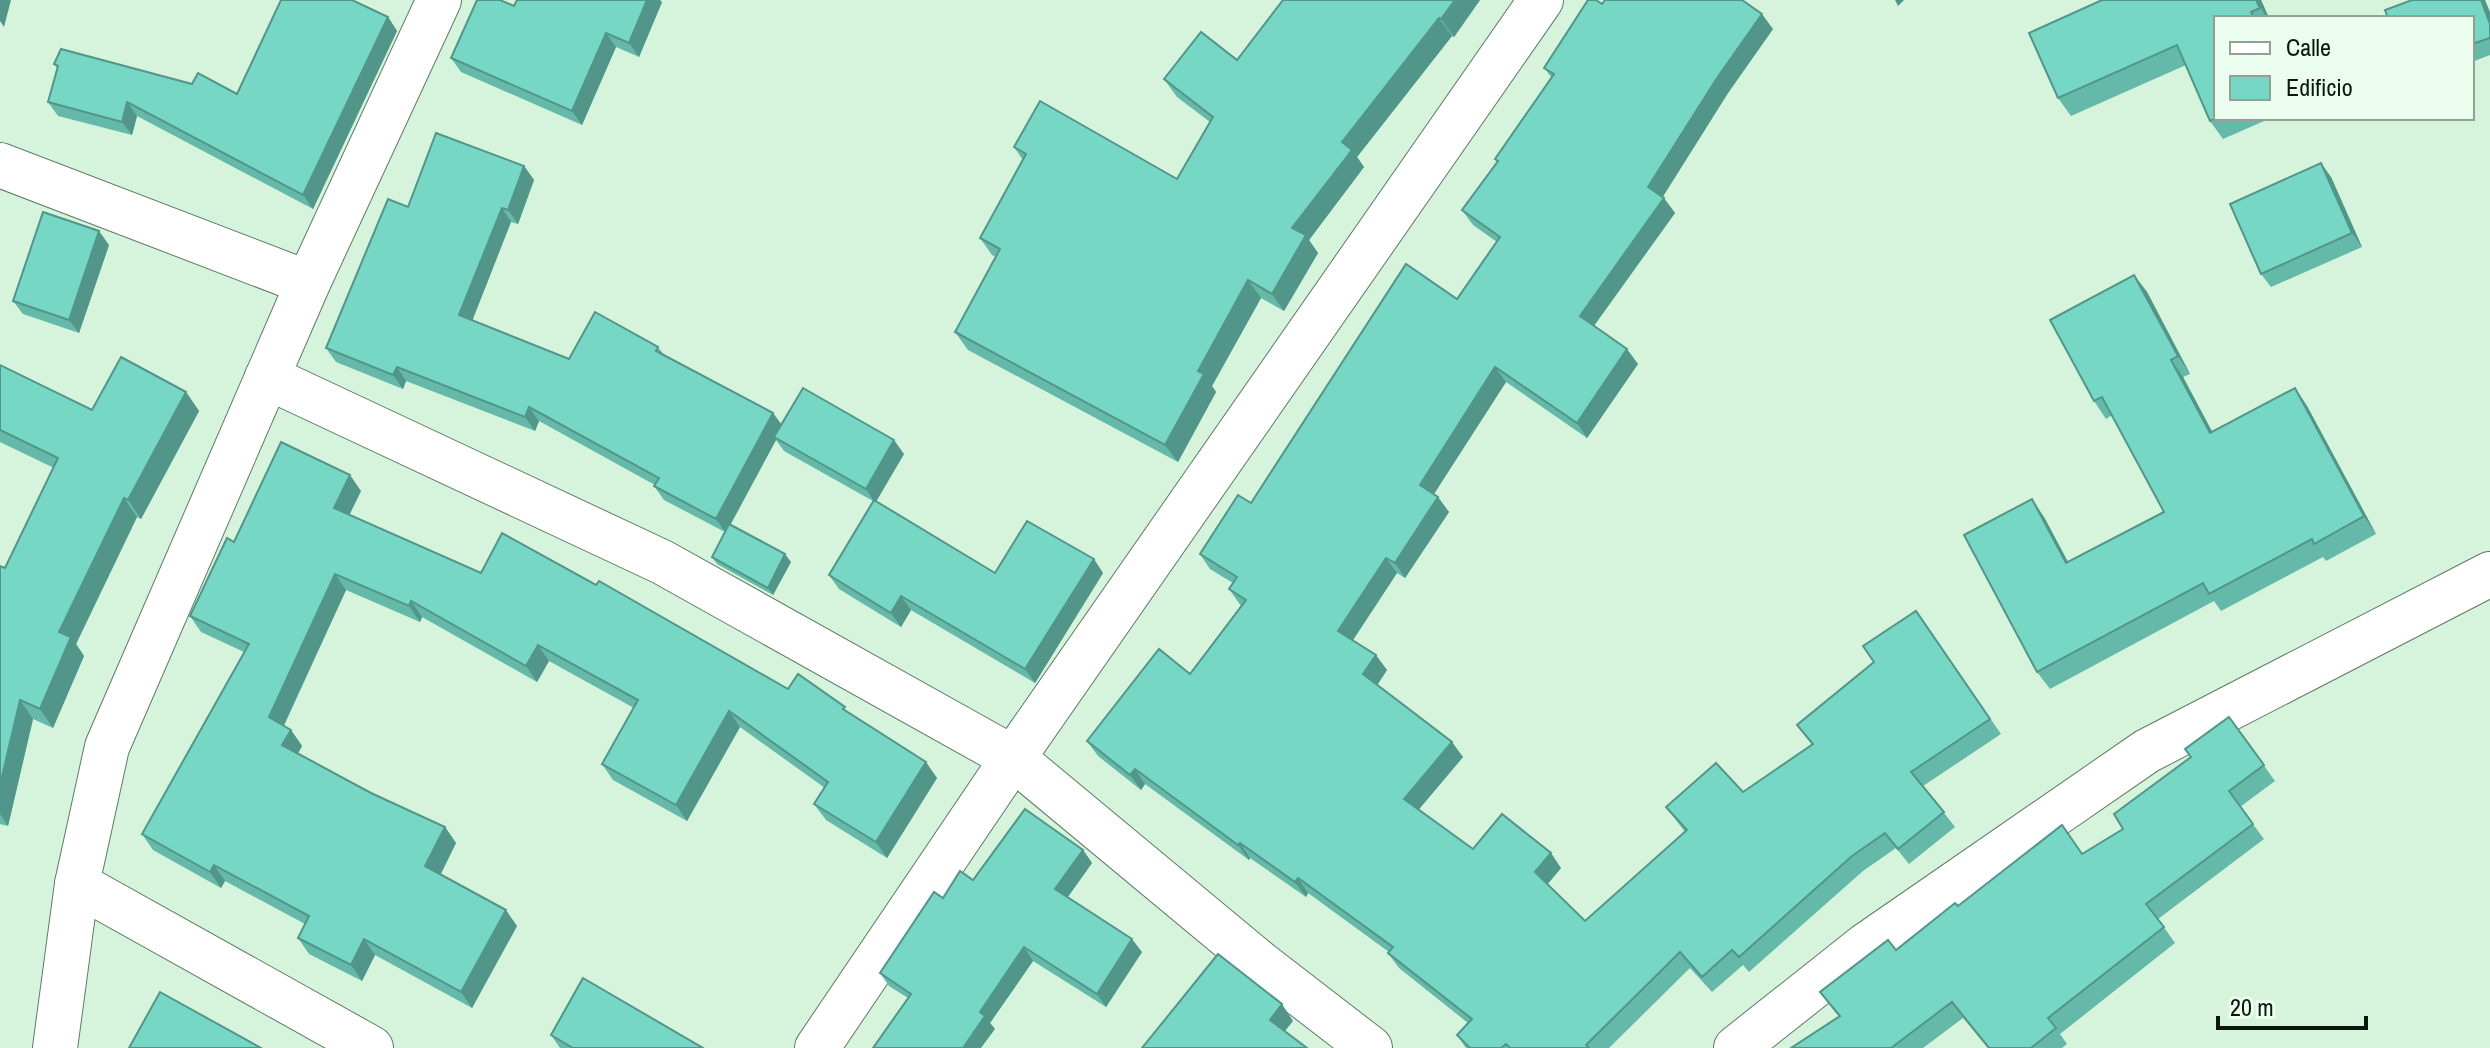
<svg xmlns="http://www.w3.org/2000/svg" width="2490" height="1048" font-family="'Archivo Narrow',sans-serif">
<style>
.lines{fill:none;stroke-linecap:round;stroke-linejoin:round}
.minor-casing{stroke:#5f7b65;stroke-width:46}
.minor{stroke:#fff;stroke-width:44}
.wall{fill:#65b9a9}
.shaded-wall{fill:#529689}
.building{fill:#75d7c4;stroke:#529689;stroke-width:2}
</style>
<rect width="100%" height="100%" fill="#d5f4db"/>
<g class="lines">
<g class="minor-casing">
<g id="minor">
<path d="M0,165L308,283"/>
<path d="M267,377L662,562L1013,758L1261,964L1370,1048"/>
<path d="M77,884L371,1048"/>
<path d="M55,1048L77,884L107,747L308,283L439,0"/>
<path d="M817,1048L1013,758L1541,0"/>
<path d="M1736,1048L1866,945L2147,751L2490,574"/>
</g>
</g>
<use href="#minor" class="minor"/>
</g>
<g class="wall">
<path d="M1283,0H1480L1454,37L1452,36L1357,157L1364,167L1309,240L1318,253L1284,311L1261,298L1212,386L1216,392L1178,462L968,350L955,332L996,257L992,255L980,238L1023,160L1014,147L1177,179L1210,122L1177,97L1164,79L1237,60Z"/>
<path d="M2102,0H2261L2269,18H2216V118H2271L2223,139L2210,121L2186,65L2071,116L2058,98L2029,33Z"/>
<path d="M662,2L639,57L616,47L582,125L461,72L451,58L514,6Z"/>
<path d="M1602,4L1773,29L1728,93L1662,197L1675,213L1594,326L1638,364L1587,438L1506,382L1434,494L1449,512L1405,578L1397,573L1353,640L1387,670L1377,685L1463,757L1419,809L1473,849L1561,868L1547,885L1585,921L1685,832L1666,807L1743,792L1812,745L1797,725L1874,662L1916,611L2001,734L1923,786L1955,827L1909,864L1896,848L1863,871L1749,972L1743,965L1712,992L1690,968L1609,1048H1466L1457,1035L1468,1023L1399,968L1388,953L1389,952L1308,893L1306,897L1250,858L1249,860L1145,784L1141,790L1098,756L1087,741L1190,674L1241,606L1229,589L1233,583L1210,569L1200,554L1457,299L1497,242L1473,225L1462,210L1497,162L1495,159L1552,78L1544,68Z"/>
<path d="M2490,12V55L2472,62V18Z"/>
<path d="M388,17L397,31L313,209L137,116L132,135L58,116L48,102L58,69L54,64L192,84L237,94Z"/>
<path d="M524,166L534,180L518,224L511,222L472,321L569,359L658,347L665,356L773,413L782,425L904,454L876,502L995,573H1103L1035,683L911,610L901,627L839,589L829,575L873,501L784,451L776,440L730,525L791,562L773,595L717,564L712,557L725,532L664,500L654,486L655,485L539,421L535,431L406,381L403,389L336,362L326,348Z"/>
<path d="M2331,177L2362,247L2271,287L2261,274Z"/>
<path d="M109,245L79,333L23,314L13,301Z"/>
<path d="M2134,275L2147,292L2190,374L2183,377L2212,432L2295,388L2307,406L2376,534L2326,561L2323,557L2221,611L2214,601L2050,689L2037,672L2044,517L2068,562L2164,512L2112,415L2106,419L2094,401Z"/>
<path d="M0,365L92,410L186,392L199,411L141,519L137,517L76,644L84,656L53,728L33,719L8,826L0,824V566L5,568L54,468L0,442Z"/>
<path d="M361,491L349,515L481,573L596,585L788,689L849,713L937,778L887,858L826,820L814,804L825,788L740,727L687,821L613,780L602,764L634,708L549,661L537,682L422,617L420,622L346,590L284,726L291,730L302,746L298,753L371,793L445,827L456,843L440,874L517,926L472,1008L375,955L362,981L309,954L298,938L305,924L225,881L221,888L153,850L142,834L244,652L201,632L190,616L234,542Z"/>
<path d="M2229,717L2275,781L2240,807L2264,839L2158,919L2175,943L2060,1034L2067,1044L2062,1048H1988L1963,1018L1923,1048H1791L1839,1017L1820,992L1896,950L1958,906L2082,854L2123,829Z"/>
<path d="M1083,850L1092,863L1068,897L1142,952L1106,1007L1033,961L990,1023L995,1029L908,998L889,986L880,973L943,898L973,880Z"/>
<path d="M551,1035L703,1048H560Z"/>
</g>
<g class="shaded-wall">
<path d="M0,0H11L4,27L0,21Z"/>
<path d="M647,0H660L662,2L639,57L629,43Z"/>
<path d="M1455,0H1480L1454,37L1441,19Z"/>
<path d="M1895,0H1904L1898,6Z"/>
<path d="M2256,0H2261L2269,18H2267Z"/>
<path d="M2481,0H2485L2490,12V24Z"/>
<path d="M1762,14L1773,29L1728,93L1659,203L1648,187L1717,78Z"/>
<path d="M388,17L397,31L313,209L303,195Z"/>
<path d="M1439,18L1452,36L1357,157L1364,167L1309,240L1318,253L1284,311L1272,294L1292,228L1342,142Z"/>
<path d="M606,33L616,47L582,125L572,111Z"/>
<path d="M127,102L137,116L132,135L122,122Z"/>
<path d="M2321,163L2331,177L2362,247L2352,233Z"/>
<path d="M524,166L534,180L518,224L508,210Z"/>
<path d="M1664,198L1675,213L1590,331L1580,316Z"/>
<path d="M502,208L511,222L469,329L459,315Z"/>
<path d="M99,231L109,245L79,333L69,320Z"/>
<path d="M2134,275L2147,292L2190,374L2178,356Z"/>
<path d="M1248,280L1261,298L1212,386L1216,392L1178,462L1165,445L1198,371Z"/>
<path d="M1627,349L1638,364L1587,438L1577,423Z"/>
<path d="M2171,360L2183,377L2222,450L2210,433Z"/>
<path d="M397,367L406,381L403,389L393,375Z"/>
<path d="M1495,367L1506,382L1430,500L1420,485Z"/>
<path d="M2295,388L2307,406L2376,534L2364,516Z"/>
<path d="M186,392L199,411L141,519L128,500Z"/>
<path d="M529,407L539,421L535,431L525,417Z"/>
<path d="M773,413L783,427L774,437L776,440L726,533L716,519Z"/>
<path d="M894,440L904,454L875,503L866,489Z"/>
<path d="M350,475L361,491L345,524L334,508Z"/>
<path d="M1438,497L1449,512L1405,578L1395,563Z"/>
<path d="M124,498L137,517L76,644L84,656L53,728L40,709L59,632Z"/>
<path d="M2032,499L2044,517L2078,581L2066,563Z"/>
<path d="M785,554L791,562L773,595L768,588Z"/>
<path d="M1386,558L1397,573L1349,646L1338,631Z"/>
<path d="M1094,559L1103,573L1035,683L1025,669Z"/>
<path d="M335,574L346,590L280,733L269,717Z"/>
<path d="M901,596L911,610L901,627L891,613Z"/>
<path d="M411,601L422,617L420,622L409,606Z"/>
<path d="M538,645L549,661L537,682L526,666Z"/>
<path d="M1376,655L1387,670L1374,690L1363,674Z"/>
<path d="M20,700L33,719L8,826L0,814V785Z"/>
<path d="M729,711L740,727L687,821L676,805Z"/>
<path d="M291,730L302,746L294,761L282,745Z"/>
<path d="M1452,742L1463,757L1415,814L1404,799Z"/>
<path d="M926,762L937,778L887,858L876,842Z"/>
<path d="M1135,769L1145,784L1141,790L1130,775Z"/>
<path d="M445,827L456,843L437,882L425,866Z"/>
<path d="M1240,843L1250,858L1249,860L1238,845Z"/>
<path d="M1083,850L1092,863L1064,902L1055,889Z"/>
<path d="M1551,853L1561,868L1545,887L1535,872Z"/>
<path d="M214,865L225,881L221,888L210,872Z"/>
<path d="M1298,878L1308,893L1306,897L1295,882Z"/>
<path d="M506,910L517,926L472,1008L461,992Z"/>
<path d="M364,939L375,955L362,981L351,965Z"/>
<path d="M1132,939L1142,952L1106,1007L1097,994Z"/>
<path d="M1024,947L1033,961L990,1023L995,1029L981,1048H963L980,1012Z"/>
<path d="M1282,1004L1293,1021L1281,1036L1270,1020Z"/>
</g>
<g class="building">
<path d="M281,0H352L388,17L303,195L127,102L122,122L48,102L58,66L54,64L61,49L192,84L198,73L237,94Z"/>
<path d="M477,0H500L514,6L517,0H647L629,43L606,33L572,111L451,58Z"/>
<path d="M1283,0H1455L1441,19L1439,18L1342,142L1352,150L1292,228L1306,235L1272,294L1248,280L1198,371L1204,374L1165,445L955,332L1000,249L980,238L1026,154L1014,147L1040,101L1177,179L1213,117L1164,79L1201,32L1237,60Z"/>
<path d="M1588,0H1596L1602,4L1605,0H1742L1762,14L1717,78L1648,187L1664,198L1580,316L1627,349L1577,423L1495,367L1420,485L1438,497L1395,563L1386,558L1338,631L1376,655L1363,674L1452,742L1404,799L1473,849L1502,814L1551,853L1535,872L1585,921L1687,830L1666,807L1716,763L1743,792L1813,744L1797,725L1874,662L1863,646L1916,611L1990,719L1911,772L1944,812L1898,849L1885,833L1852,856L1739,957L1732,950L1702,977L1680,952L1586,1045L1589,1048H1510L1506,1044L1501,1048H1470L1457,1035L1472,1019L1388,953L1393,947L1298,878L1295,882L1240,843L1238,845L1135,769L1130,775L1087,741L1159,649L1190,674L1246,600L1229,589L1237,577L1200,554L1238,495L1251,503L1406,264L1457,299L1500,237L1462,210L1498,161L1495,159L1554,74L1544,68Z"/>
<path d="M2102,0H2256L2260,8L2251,12L2254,18H2216V118L2210,121L2177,45L2058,98L2029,33Z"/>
<path d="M2412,0H2481L2490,24V38L2472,44V18H2388L2385,10Z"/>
<path d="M436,133L524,166L508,210L502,208L459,315L569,359L595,312L658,347L656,351L773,413L716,519L654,486L659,478L529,407L525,417L397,367L393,375L326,348L388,199L408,207Z"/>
<path d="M2321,163L2352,233L2261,274L2230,204Z"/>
<path d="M43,212L99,231L69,320L13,301Z"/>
<path d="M2134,275L2178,356L2171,360L2210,433L2295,388L2364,516L2314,544L2312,539L2209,594L2203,583L2037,672L1964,535L2032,499L2066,563L2164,512L2102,397L2094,401L2050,320Z"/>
<path d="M121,357L186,392L128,500L124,498L59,632L71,637L40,709L20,700L0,785V566L5,568L58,458L0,430V365L92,410Z"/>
<path d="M803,388L894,440L866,489L774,437Z"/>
<path d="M281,442L350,475L334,508L481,573L502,533L596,585L599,581L788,689L798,674L845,707L843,709L926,762L876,842L814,804L828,782L729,711L676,805L602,764L638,700L538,645L526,666L411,601L409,606L335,574L269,717L291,730L282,745L371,793L445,827L425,866L506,910L461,992L364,939L351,965L298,938L309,916L214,865L210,872L142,834L249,644L190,616L227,538L234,542Z"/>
<path d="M874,500L995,573L1027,521L1094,559L1025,669L901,596L891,613L829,575Z"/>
<path d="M729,524L785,554L768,588L712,557Z"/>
<path d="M2229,717L2264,765L2229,791L2253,824L2146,904L2164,927L2048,1018L2056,1028L2031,1048H1989L1952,1002L1891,1048H1791L1840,1016L1820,992L1888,940L1896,950L1955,903L1958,906L2062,825L2082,854L2123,829L2114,814L2191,757L2185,749Z"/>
<path d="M1025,809L1083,850L1055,889L1132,939L1097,994L1024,947L980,1012L985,1016L963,1048H873L911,994L880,973L934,892L943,898L960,871L973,880Z"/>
<path d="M1218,954L1282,1004L1270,1020L1307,1048H1142Z"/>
<path d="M583,978L703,1048H573L551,1035Z"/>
<path d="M160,992L261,1048H129Z"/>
</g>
<rect x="2214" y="16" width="260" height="104" fill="#ebfdee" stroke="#91a194" stroke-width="2"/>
<rect x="2230" y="42" width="40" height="12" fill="#ffffff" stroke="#91a194" stroke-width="2"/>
<text x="2286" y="56" font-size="24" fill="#0b160d">Calle</text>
<rect x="2230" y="76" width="40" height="24" fill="#75d7c4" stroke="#91a194" stroke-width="2"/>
<text x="2286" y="96" font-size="24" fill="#0b160d">Edificio</text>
<path d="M2218 1016v12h148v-12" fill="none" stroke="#0b160d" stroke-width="4"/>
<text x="2230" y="1016" font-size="24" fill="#0b160d" stroke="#ebfdee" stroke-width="6" paint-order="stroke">20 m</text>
</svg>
